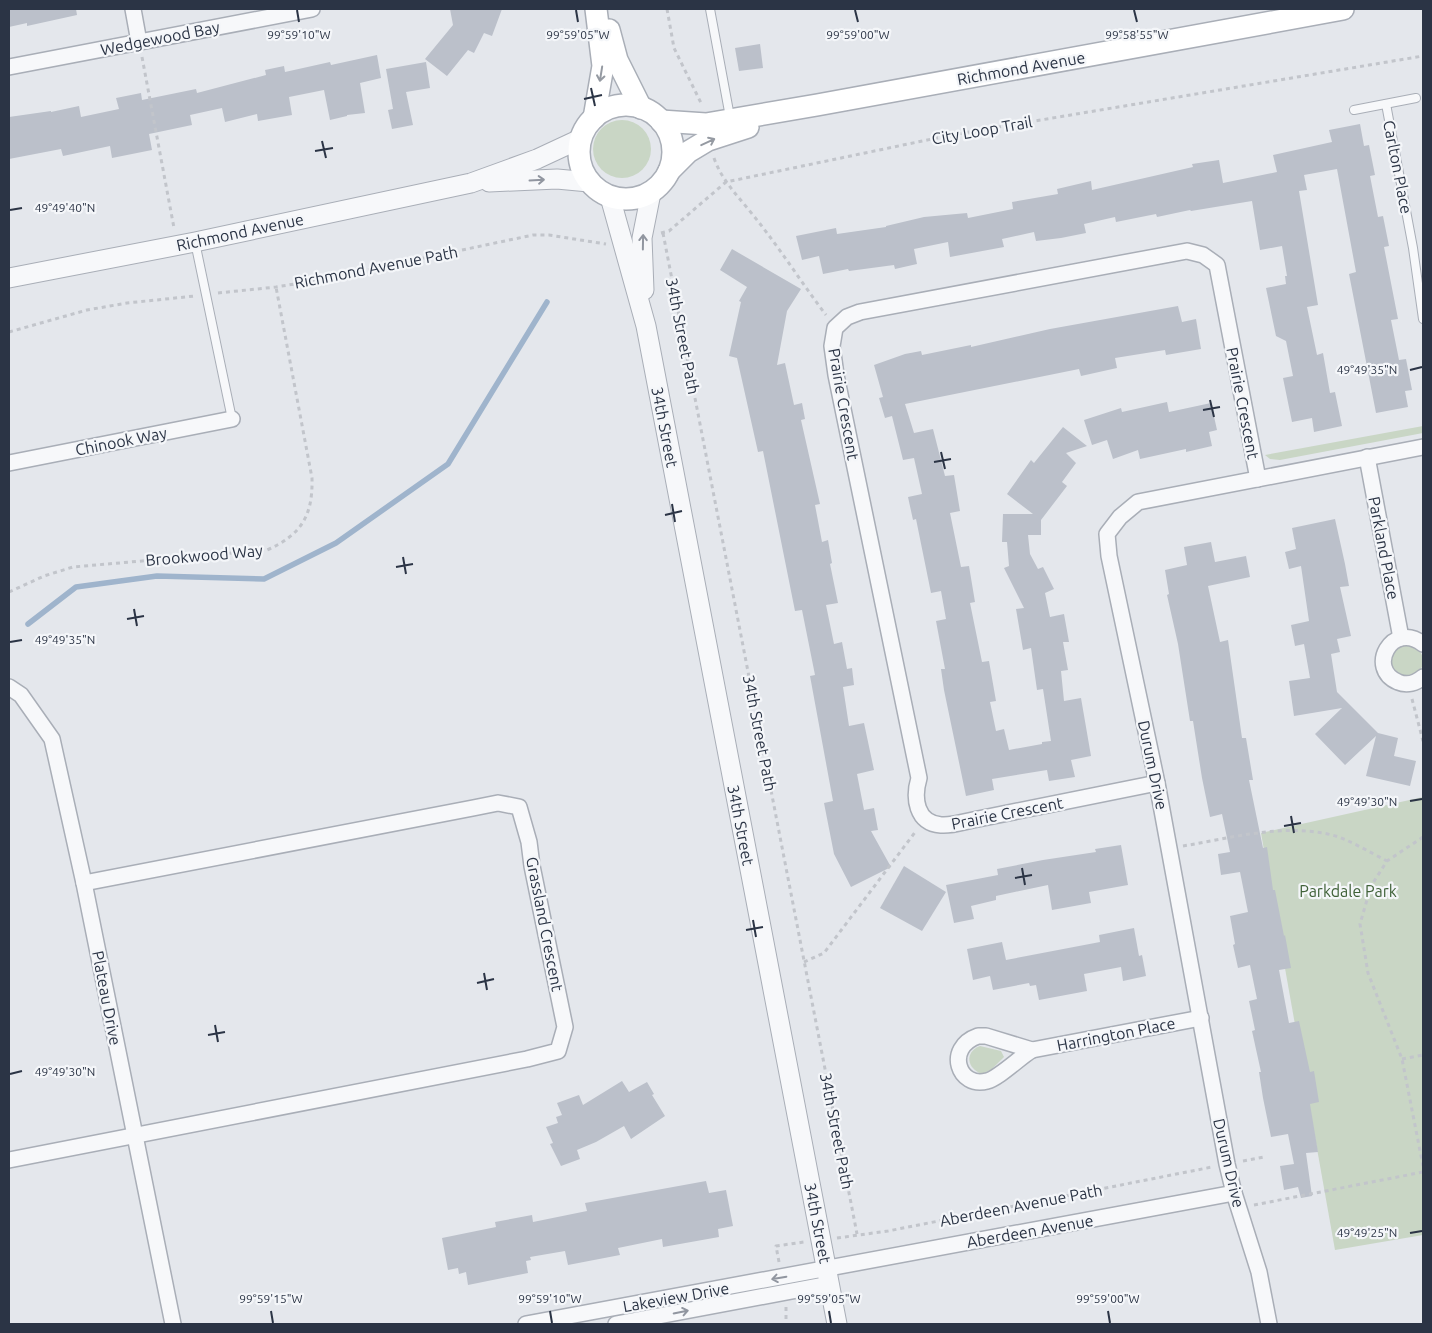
<svg xmlns="http://www.w3.org/2000/svg" width="1432" height="1333" font-family="Ubuntu,sans-serif">
<style>
.green{fill:#c9d6c5}
.lines{fill:none;stroke-linecap:round;stroke-linejoin:round}
.stream{stroke:#9fb4cc;stroke-width:5.5}
.building{fill:#bbc0ca}
.service-casing{stroke:#a9aeb7;stroke-width:10}
.minor-casing{stroke:#a9aeb7;stroke-width:18}
.tertiary-casing{stroke:#a9aeb7;stroke-width:21}
.secondary-casing{stroke:#a9aeb7;stroke-width:24}
.path{stroke:#c2c5cb;stroke-width:3;stroke-dasharray:4 4;stroke-linecap:butt}
.service{stroke:#f7f8fa;stroke-width:8}
.minor{stroke:#f7f8fa;stroke-width:15}
.tertiary{stroke:#f7f8fa;stroke-width:19}
.secondary{stroke:#fff;stroke-width:21}
.oneway{stroke:#959aa2}
.oneway2{stroke:#9196a0}
.ticks{fill:none;stroke:#2b3445;stroke-width:2}
.labels{text-anchor:middle;dominant-baseline:central;stroke-width:4.5;stroke-linejoin:round;paint-order:stroke}
.street-label{font-size:16px;fill:#2b3445;stroke:#f4f6f9}
.park-label{font-size:16px;fill:#3f6138;stroke:#f4f6f9}
.ticks-label{font-size:12px;text-anchor:middle;fill:#2b3445;stroke:#f4f6f9;stroke-width:4.5;stroke-linejoin:round;paint-order:stroke}
</style>
<rect width="100%" height="100%" fill="#e4e7ec"/>
<g class="green">
<circle cx="622" cy="149" r="29"/>
<path d="M1423,426V433L1280,460L1270,459L1265,455Z"/>
<circle cx="1407" cy="661" r="16"/>
<path d="M1423,797V1235L1335,1250L1261,833Z"/>
<path d="M980,1046L1001,1051L1004,1057L992,1069L982,1074C967,1069 964,1052 980,1046Z"/>
</g>
<g class="lines">
<path class="stream" d="M28,624L76,587L157,576L264,579L336,543L448,464L547,302"/>
</g>
<g class="building">
<path d="M9,9H76L77,15L27,26V23L9,27Z"/>
<path d="M450,9H502L492,36L484,33L474,53L468,50L447,76L425,59L453,25Z"/>
<path d="M760,44L763,68L739,71L735,48Z"/>
<path d="M377,55L381,78L360,83L365,113L347,115V116L330,120L324,90L289,97L292,115L258,121L257,114L225,122L222,108L190,115L192,125L149,134L152,150L112,158L110,146L63,156L61,149L9,159V117L51,111V112L79,106L81,117L119,109L116,98L141,93L142,100L196,89L197,93L266,75L265,70L284,66L285,72L330,62L331,65Z"/>
<path d="M426,62L430,88L406,92L413,125L392,129L388,110L393,109L386,69Z"/>
<path d="M1360,124L1364,146L1369,145L1375,175L1370,176L1378,217L1383,216L1389,246L1384,247L1398,319L1391,320L1399,360L1406,359L1412,390L1405,391L1408,407L1376,413L1349,274L1356,272L1337,169L1304,175L1307,190L1299,191L1318,305L1307,307L1317,355L1323,353L1330,393L1335,392L1342,426L1314,432L1312,418L1292,422L1283,378L1293,376L1286,341L1276,336L1266,288L1286,284L1285,276H1287L1282,246L1260,250L1252,201L1191,211L1190,210L1157,217L1156,214L1116,222L1115,217L1084,224L1086,233L1061,238L1036,241L1034,232L1002,239L1004,247L950,257L948,242L914,249L917,264L895,269L894,265L849,271L848,269L823,274L819,256L802,260L796,236L836,228L837,234L886,227V226L924,217L967,213L968,218L1013,209L1012,202L1058,194L1057,189L1091,181L1092,190L1193,167L1192,164L1219,160L1223,183L1277,172L1273,155L1332,142L1329,130Z"/>
<path d="M732,249L801,289L787,311L777,365L785,363L794,405L802,403L805,419L801,420L820,504L815,505L822,542L828,540L832,563L830,564L838,603L826,605L834,644L842,642L847,669L852,668L854,685L843,687L849,726L864,723L874,770L857,774L864,810L874,808L878,830L871,831L891,867L851,887L834,854L824,803L833,801L810,676L815,675L802,610L795,611L763,451L758,452L737,358L729,356L741,302L739,301L747,287L720,270Z"/>
<path d="M1178,306L1182,322L1196,319L1201,349L1166,355L1165,350L1115,358L1117,368L1081,376L1079,369L905,404L914,433L933,429L945,476L954,475L960,511L950,513L961,567L969,566L975,602L970,603L982,662L989,661L996,701L990,702L996,731L1004,729L1009,750L1042,744V742L1051,741L1043,689L1037,690L1031,648L1023,650L1016,609L1024,608L1004,568L1009,566L1007,542H1002L1003,514H1033L1007,494L1031,460L1034,463L1063,427L1087,446L1066,453L1076,463L1062,482L1067,486L1041,520V535H1028L1030,554L1038,569L1043,567L1054,589L1045,593L1050,617L1064,614L1069,642H1063L1068,670L1061,671L1064,701L1081,698L1091,756L1071,760L1075,777L1049,781L1047,770L992,779L994,790L966,796L944,690L941,669H945L936,621L946,619L941,591L931,593L916,519L913,520L908,497L922,494L914,458L903,460L892,416L885,418L879,398L883,397L874,365L905,354L921,351L922,355L971,345V347L1050,329Z"/>
<path d="M1167,402L1169,412L1211,403L1217,430L1209,432L1212,446L1186,452V449L1140,459L1138,450L1113,459L1107,440L1092,445L1084,420L1121,408L1122,412Z"/>
<path d="M1335,519L1345,564L1349,586L1340,587L1351,636L1337,639L1340,652L1331,654L1337,692L1378,733L1398,738L1394,756L1416,761L1410,786L1366,776L1376,736L1345,765L1315,734L1342,708L1294,716L1289,681L1310,678L1304,644L1295,646L1291,625L1309,621L1301,566L1289,569L1285,552L1296,549L1292,528Z"/>
<path d="M1211,542L1215,562L1246,556L1250,577L1208,586L1220,642L1228,640L1242,738H1246L1253,780H1249L1263,848L1267,847L1273,890H1275L1284,936L1285,935L1291,968L1279,970L1289,1023L1299,1021L1310,1072L1314,1071L1319,1102L1310,1104L1318,1152L1306,1153L1312,1196L1301,1198L1298,1187L1284,1190L1280,1166L1294,1164L1288,1134L1271,1137L1263,1098L1259,1072H1261L1252,1031L1255,1030L1249,1001L1257,999L1250,965L1238,968L1233,945L1235,944L1230,916L1248,912L1240,872L1221,875L1218,854L1230,852L1222,814L1210,817L1202,778L1193,721H1190L1178,644L1167,595L1169,594L1165,570L1187,565L1184,547Z"/>
<path d="M1121,845L1128,885L1089,892L1091,903L1052,910L1048,885L996,896V900L971,906L974,919L954,923L946,885L998,875L997,869L1043,860L1096,852L1095,849Z"/>
<path d="M904,866L946,892L922,931L880,908Z"/>
<path d="M1134,928L1139,956L1142,955L1146,976L1123,981L1121,967L1084,974L1087,991L1039,1000L1036,985L1030,986L1029,983L993,990L990,976L973,980L967,949L1002,942L1006,960L1100,942L1099,935Z"/>
<path d="M622,1081L629,1092L647,1082L654,1094L652,1095L665,1116L631,1139L624,1126L596,1142L577,1150L580,1159L561,1166L550,1144L553,1143L546,1127L558,1123L556,1117L562,1115L557,1103L579,1095L583,1105Z"/>
<path d="M706,1181L709,1193L726,1190L733,1226L718,1229L719,1237L663,1247L662,1239L618,1248L620,1255L568,1265L565,1251L530,1257L531,1260L526,1261L528,1273L468,1285L466,1272L459,1274L458,1268L448,1270L442,1238L496,1227L495,1222L532,1215L533,1222L587,1211L585,1203Z"/>
</g>
<g class="lines">
<g class="service-casing">
<g id="service">
<path d="M710,9L730,117"/>
<path d="M1386,104L1413,248L1423,319"/>
<path d="M1354,110L1416,98"/>
<path d="M195,242L232,419"/>
</g>
</g>
<g class="minor-casing">
<g id="minor">
<path d="M133,9L139,42"/>
<path d="M9,67L312,9"/>
<path d="M1367,457L1401,638"/>
<path d="M9,463L232,419"/>
<path d="M1423,644C1392,620 1366,669 1398,682C1407,686 1416,683 1423,677"/>
<path d="M9,687L21,695L52,739L84,883L173,1324"/>
<path d="M1157,783L973,820C963,822 952,826 941,825C916,823 913,798 919,778L836,375L832,346L835,328L847,317L860,312L1187,251L1203,255L1217,265L1258,479"/>
<path d="M978,1036H986L1032,1050C1020,1057 999,1078 987,1081C959,1089 944,1048 978,1036Z"/>
<path d="M1032,1050L1201,1018"/>
<path d="M9,1160L527,1059L558,1051L565,1027L532,866L529,842L519,807L498,803L473,808L84,883"/>
<path d="M526,1324L1234,1193"/>
<path d="M616,1324L829,1284"/>
<path d="M1269,1324L1259,1272L1234,1193L1227,1164L1157,783L1109,556L1107,534L1120,517L1138,502L1423,447"/>
</g>
</g>
<g class="tertiary-casing">
<g id="tertiary">
<path d="M489,182L557,179L589,182"/>
<path d="M610,197L646,326L837,1324"/>
<path d="M9,278L195,242L471,183L537,159L580,139"/>
<path d="M644,290L642,238L651,193"/>
</g>
</g>
<g class="secondary-casing">
<g id="secondary">
<path d="M609,30L617,60L641,108"/>
<circle cx="626" cy="152" r="47"/>
<path d="M594,118L603,66L596,9"/>
<path d="M661,121L706,124L817,105L1343,9"/>
<path d="M669,171L688,152L708,140L748,127"/>
</g>
</g>
<g class="path">
<path d="M667,9L674,48L702,105"/>
<path d="M142,57L174,228"/>
<path d="M714,158C722,181 738,196 753,215C779,247 801,282 826,315"/>
<path d="M661,233L669,231L726,182L951,135L1423,56"/>
<path d="M663,233L857,1234"/>
<path d="M218,293L276,287L325,279L533,235H549L606,244"/>
<path d="M9,332L87,310L127,303L195,296"/>
<path d="M9,592L44,576L73,567L267,550C301,535 313,516 312,478L276,287"/>
<path d="M1412,699L1423,741"/>
<path d="M1423,837L1387,861L1371,886L1360,924L1368,973L1402,1059L1423,1166"/>
<path d="M1183,846C1231,838 1283,823 1332,835C1348,839 1371,853 1387,861"/>
<path d="M804,962L824,953L916,831"/>
<path d="M1402,1059L1423,1055"/>
<path d="M1243,1161L1264,1157"/>
<path d="M1254,1205L1423,1172"/>
<path d="M837,1238L888,1231L1212,1167"/>
<path d="M779,1262L776,1246L804,1242"/>
<path d="M786,1307V1324"/>
</g>
<use href="#service" class="service"/>
<use href="#minor" class="minor"/>
<use href="#tertiary" class="tertiary"/>
<use href="#secondary" class="secondary"/>
</g>
<defs><path id="oneway-shaft" d="M-6 0H5M1.5-3L5.5 0L1.5 3" fill="none" stroke-width="1.6" stroke-linecap="round" stroke-linejoin="round" transform="scale(1.25)"/></defs>
<g class="oneway">
<use href="#oneway-shaft" transform="translate(601 74) rotate(99)"/>
<use href="#oneway-shaft" transform="translate(708 142) rotate(-25)"/>
</g>
<g class="oneway2">
<use href="#oneway-shaft" transform="translate(537 180) rotate(-3)"/>
<use href="#oneway-shaft" transform="translate(643 242) rotate(-89)"/>
<use href="#oneway-shaft" transform="translate(779 1278) rotate(170)"/>
<use href="#oneway-shaft" transform="translate(681 1312) rotate(-11)"/>
</g>
<path class="ticks" d="M297,10L299,22M576,10L578,22M855,10L858,22M1134,10L1137,22M591,88L595,106M584,99L602,95M322,141L326,158M315,151L333,148M10,210L22,208M1410,370L1422,367M1210,400L1214,417M1203,410L1220,407M941,452L945,469M934,462L951,459M672,504L675,522M665,515L682,511M403,557L406,574M396,567L413,564M134,609L137,626M127,619L144,616M10,642L22,640M1410,801L1422,799M1291,816L1294,833M1284,826L1301,823M1022,868L1025,885M1015,878L1032,875M753,920L756,937M746,930L763,927M484,973L487,990M477,983L494,979M215,1025L218,1042M208,1035L225,1032M10,1074L22,1071M1410,1233L1422,1231M271,1311L273,1323M550,1311L552,1323M829,1311L831,1323M1108,1311L1110,1323"/>
<g class="labels">
<g class="street-label">
<text transform="translate(160 38) rotate(-11)">Wedgewood Bay</text>
<text transform="translate(1021 68) rotate(-10)">Richmond Avenue</text>
<text transform="translate(982 130) rotate(-10)">City Loop Trail</text>
<text transform="translate(1398 167) rotate(79)">Carlton Place</text>
<text transform="translate(240 232) rotate(-12)">Richmond Avenue</text>
<text transform="translate(376 267) rotate(-11)">Richmond Avenue Path</text>
<text transform="translate(683 336) rotate(79)">34th Street Path</text>
<text transform="translate(1243 403) rotate(79)">Prairie Crescent</text>
<text transform="translate(844 404) rotate(80)">Prairie Crescent</text>
<text transform="translate(665 427) rotate(79)">34th Street</text>
<text transform="translate(121 441) rotate(-11)">Chinook Way</text>
<text transform="translate(1384 548) rotate(79)">Parkland Place</text>
<text transform="translate(204 555) rotate(-5)">Brookwood Way</text>
<text transform="translate(760 733) rotate(79)">34th Street Path</text>
<text transform="translate(1153 765) rotate(78)">Durum Drive</text>
<text transform="translate(1007 813) rotate(-11)">Prairie Crescent</text>
<text transform="translate(741 825) rotate(79)">34th Street</text>
<text transform="translate(545 924) rotate(79)">Grassland Crescent</text>
<text transform="translate(107 998) rotate(79)">Plateau Drive</text>
<text transform="translate(1116 1034) rotate(-11)">Harrington Place</text>
<text transform="translate(837 1131) rotate(79)">34th Street Path</text>
<text transform="translate(1229 1163) rotate(77)">Durum Drive</text>
<text transform="translate(1021 1205) rotate(-11)">Aberdeen Avenue Path</text>
<text transform="translate(818 1223) rotate(79)">34th Street</text>
<text transform="translate(1030 1231) rotate(-10)">Aberdeen Avenue</text>
<text transform="translate(676 1297) rotate(-10)">Lakeview Drive</text>
</g>
<g class="park-label">
<text x="1348" y="891">Parkdale Park</text>
</g>
</g>
<g class="ticks-label">
<text x="299" y="39">99°59'10"W</text>
<text x="578" y="39">99°59'05"W</text>
<text x="858" y="39">99°59'00"W</text>
<text x="1137" y="39">99°58'55"W</text>
<text x="65" y="212">49°49'40"N</text>
<text x="1367" y="374">49°49'35"N</text>
<text x="65" y="644">49°49'35"N</text>
<text x="1367" y="806">49°49'30"N</text>
<text x="65" y="1076">49°49'30"N</text>
<text x="1367" y="1237">49°49'25"N</text>
<text x="271" y="1303">99°59'15"W</text>
<text x="550" y="1303">99°59'10"W</text>
<text x="829" y="1303">99°59'05"W</text>
<text x="1108" y="1303">99°59'00"W</text>
</g>
<rect width="1432" height="1333" fill="none" stroke="#2b3445" stroke-width="20"/>
</svg>
